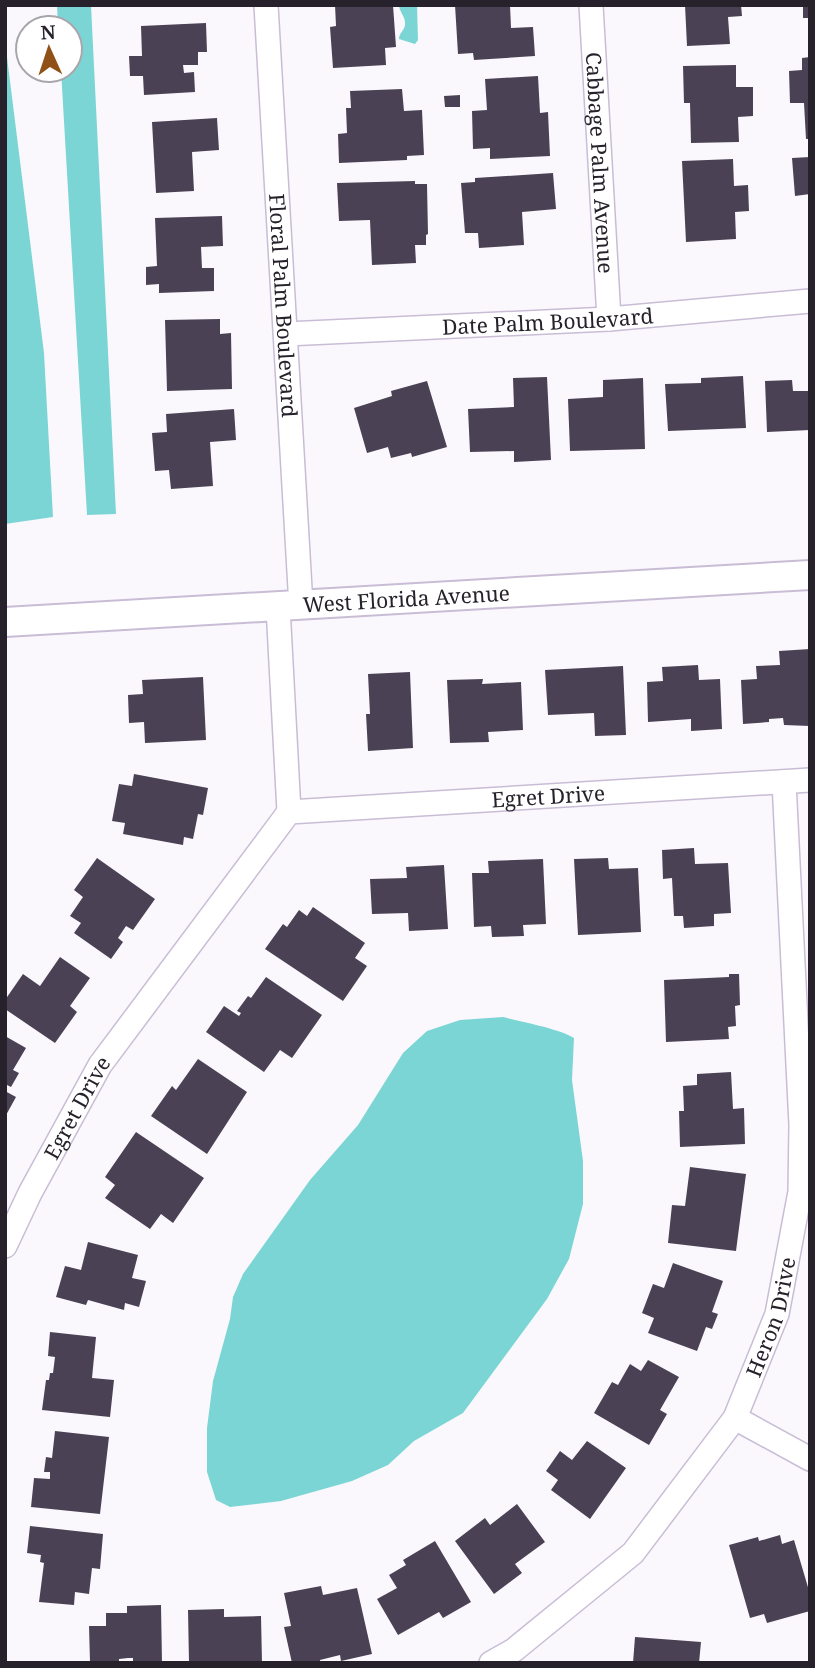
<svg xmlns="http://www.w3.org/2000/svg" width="815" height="1668" font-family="'Noto Serif',serif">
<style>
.water{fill:#7cd5d5}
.building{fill:#4b4155}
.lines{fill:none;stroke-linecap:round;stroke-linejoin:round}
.minor-casing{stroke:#c9bdd6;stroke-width:26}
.tertiary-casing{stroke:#c9bdd6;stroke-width:32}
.minor{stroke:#fff;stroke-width:23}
.tertiary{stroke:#fff;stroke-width:28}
.labels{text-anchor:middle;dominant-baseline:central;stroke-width:7;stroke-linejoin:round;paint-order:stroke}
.street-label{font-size:21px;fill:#26212a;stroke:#fff}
</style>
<rect width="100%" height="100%" fill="#faf8fd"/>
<g class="water">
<path d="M57,5H91L116,514L87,515L61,70H70V28H58Z"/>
<path d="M417,5L418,40L415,44L399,39C399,33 404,31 405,25C406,17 400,13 399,6Z"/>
<path d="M5,41L44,353L53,517L5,524Z"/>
<path d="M503,1017C522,1022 560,1029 574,1038L572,1080L583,1161V1204L569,1259L547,1299L463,1413L414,1441L388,1465L352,1481L281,1501L230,1507L216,1500L207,1472V1428L213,1381L230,1319L233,1297L243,1274L310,1180L358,1125L403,1053L427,1031L460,1020Z"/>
</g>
<g class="building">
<path d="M335,5H393L396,47L385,48L386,65L333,68L330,27L336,26Z"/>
<path d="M455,5H510L511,28L533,27L535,56L474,60L473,53L458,54Z"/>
<path d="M685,5H741L742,16L728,17L730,44L687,46Z"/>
<rect x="803" y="5" width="7" height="13"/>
<path d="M206,23L207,52H198V65H183L184,73L194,72L195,92L144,95L143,76H130L129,56H142L141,26Z"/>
<path d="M810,57V139H806L804,103H790L789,71L802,70V58Z"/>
<path d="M736,65V87H753V116L738,117L739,142L691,143L690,103H684L683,66Z"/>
<path d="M538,76L540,113L548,112L550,156L490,159V148L473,149L472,111L487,110L485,79Z"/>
<path d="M402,89L404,111L422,110L424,155L407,156V160L339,163L338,134L347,133L346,108H351L350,91Z"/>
<path d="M460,95V107H445L444,96Z"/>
<path d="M217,118L219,150L192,152L194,191L156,193L152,122Z"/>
<path d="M810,157V194L795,196L792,158Z"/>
<path d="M733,159L734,186L748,185L749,211L735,212L736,239L686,242L682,161Z"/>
<path d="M553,173L556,209L522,212L524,245L479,248L478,233H465L461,183L475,182V178Z"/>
<path d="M415,181V184H427L428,234L426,235V245H415L416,263L372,265L370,220L339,221L337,183Z"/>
<path d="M222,216L223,246L201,247L202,268H214V291L159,293V284L146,285V267L157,266L155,218Z"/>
<path d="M220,319V334L231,333L232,389L167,391L165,320Z"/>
<path d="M743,376L746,428L668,431L665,384L701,383V378Z"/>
<path d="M547,377L551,460L514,462V451L470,452L468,409L514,407L513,378Z"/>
<path d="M643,378L645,449L570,451L568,399L603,397V380Z"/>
<path d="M792,380L793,391H810V430L767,432L765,381Z"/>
<path d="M427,381L447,447L412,457L411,453L391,458L388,447L367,453L354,408L392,396L391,391Z"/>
<path d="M234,409L236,440L210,442L213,486L171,489L169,470L155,471L152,433L167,432L166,414Z"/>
<path d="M810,649V726L784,725L783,718L769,719V722L743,724L741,680L757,679L756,666L780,665L779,651Z"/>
<path d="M698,665L699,680L720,679L722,729L691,731V719L648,722L647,682L663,681L662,667Z"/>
<path d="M623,666L626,735L595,736L594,713L548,715L545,670Z"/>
<path d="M410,672L413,748L368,751L366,714H370L368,674Z"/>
<path d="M203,677L206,740L145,743L144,722L129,723L128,695L143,694L142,680Z"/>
<path d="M483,679L482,684L521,682L523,730L488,732L489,742L450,743L447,680Z"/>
<path d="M134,774L208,788L203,815L198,814L193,839L184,837L183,845L123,834L125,823L112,821L119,784L132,786Z"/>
<path d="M694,848L695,864L728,863L731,913L714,914V926L684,928L683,916H674L672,878L663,879L662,850Z"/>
<path d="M97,858L155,899L133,930L126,926L118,938L123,942L111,959L74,933L81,923L70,916L83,897L74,890Z"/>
<path d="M608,858L609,869L638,868L641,932L578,935L574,859Z"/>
<path d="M543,859L546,924L523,925L524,936L492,937L491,926L474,927L472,873H489L488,861Z"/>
<path d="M444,865L448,929L409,931L408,913L372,914L370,879L407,878L406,867Z"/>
<path d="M313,907L365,943L355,958L367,966L343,1001L265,949L283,924L287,927L299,910L307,916Z"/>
<path d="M60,957L90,978L70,1006L77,1012L55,1043L5,1009V1000L23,974L40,986Z"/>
<path d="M729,974H739L740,1005L735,1006L736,1026L728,1027L729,1039L666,1042L664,980L729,977Z"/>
<path d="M266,977L322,1015L292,1058L280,1050L264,1072L206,1032L224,1006L239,1016L241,1013L237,1011L248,996L251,998Z"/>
<path d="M5,1036L26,1048L13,1070L19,1073L11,1087L5,1084Z"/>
<path d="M198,1059L247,1092L207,1154L151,1116L172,1086L176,1090Z"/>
<path d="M731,1072L733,1109L744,1108L745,1144L680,1147L679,1111H684L683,1086L697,1085V1074Z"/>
<path d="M5,1091L16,1097L5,1117Z"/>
<path d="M136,1132L204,1178L173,1223L161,1214L150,1229L105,1198L115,1185L105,1177Z"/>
<path d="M690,1167L746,1174L736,1251L668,1243L672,1205L685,1206Z"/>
<path d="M88,1242L138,1255L132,1278L146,1281L139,1307L125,1303L124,1310L88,1300L86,1305L56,1297L65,1266L81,1270Z"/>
<path d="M673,1263L723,1281L712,1312L718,1314L712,1329L706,1327L697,1351L648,1333L654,1318L642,1313L653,1284L664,1288Z"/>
<path d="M50,1332L96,1337L92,1378L114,1380L110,1417L42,1410L46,1380H49L50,1373H53L55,1357L48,1356Z"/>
<path d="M648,1360L679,1377L660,1410L667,1414L649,1445L594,1413L612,1382L618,1385L630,1364L641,1371Z"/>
<path d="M55,1431L109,1437L100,1514L31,1507L34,1478L50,1479V1472H44L46,1457L52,1458Z"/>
<path d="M587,1441L626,1468L590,1519L551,1490L558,1480L546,1471L560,1451L572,1460Z"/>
<path d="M517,1504L545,1542L515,1564L522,1573L494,1594L455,1541L485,1518L490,1525Z"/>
<path d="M30,1526L103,1534L100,1569L92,1568L89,1594L75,1592L74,1605L39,1602L44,1563L40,1562L41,1555L27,1553Z"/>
<path d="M780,1535L782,1544L794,1540L810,1594V1611L767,1623L764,1614L750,1618L729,1545L758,1537L759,1541Z"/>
<path d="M435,1541L471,1602L443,1618L439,1612L398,1635L377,1599L397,1588L389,1575L406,1565L403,1560Z"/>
<path d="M321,1586L323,1595L357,1588L372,1654L341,1661L340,1655L320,1660V1663H292L284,1627L291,1626L284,1593Z"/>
<path d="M161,1605L162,1663H133V1658H128L119,1659V1661L90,1662L89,1626H106V1613H127V1606Z"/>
<path d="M224,1609V1617L261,1616L262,1663H189L188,1610Z"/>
<path d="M635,1637L701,1642L699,1663H633Z"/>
</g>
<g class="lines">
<g class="minor-casing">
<g id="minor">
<path id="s1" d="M266,5L301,606"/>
<path id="s2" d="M591,5L609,319"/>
<path id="s3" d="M286,334L609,319L810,301"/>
<path d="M278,607L289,812"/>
<path id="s4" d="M5,1246L30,1193L100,1065L289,812L810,780"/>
<path d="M735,1418L810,1459"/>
<path id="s5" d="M491,1663L514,1650L633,1553L735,1418L777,1314L800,1192L801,1125L784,782"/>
</g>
</g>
<g class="tertiary-casing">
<g id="tertiary">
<path id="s6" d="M5,622L810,575"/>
</g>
</g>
<use href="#minor" class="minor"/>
<use href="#tertiary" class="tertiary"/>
</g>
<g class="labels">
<g class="street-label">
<text stroke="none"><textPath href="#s2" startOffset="158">Cabbage Palm Avenue</textPath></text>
<text stroke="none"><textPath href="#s1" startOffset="301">Floral Palm Boulevard</textPath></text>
<text stroke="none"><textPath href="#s3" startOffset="262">Date Palm Boulevard</textPath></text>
<text stroke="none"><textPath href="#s6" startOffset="402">West Florida Avenue</textPath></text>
<text stroke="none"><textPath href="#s4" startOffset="780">Egret Drive</textPath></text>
<text stroke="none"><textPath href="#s4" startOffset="156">Egret Drive</textPath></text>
<text stroke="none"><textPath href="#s5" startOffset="457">Heron Drive</textPath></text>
</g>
</g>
<rect width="815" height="1668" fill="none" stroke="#26212a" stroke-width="14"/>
<g transform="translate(49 49) rotate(357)"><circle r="33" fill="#ffffff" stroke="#a8a6aa" stroke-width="2"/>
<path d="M0-5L12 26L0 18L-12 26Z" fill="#905116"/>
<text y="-10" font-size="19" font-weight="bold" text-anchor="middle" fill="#26212a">N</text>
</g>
</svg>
